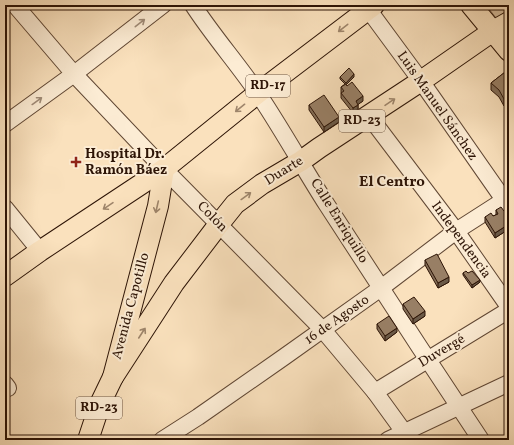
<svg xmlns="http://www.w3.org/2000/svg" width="514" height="445" font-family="Vollkorn,serif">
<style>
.green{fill:#d7be9e;stroke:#826952}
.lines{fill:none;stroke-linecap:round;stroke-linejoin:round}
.minor-casing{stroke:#604734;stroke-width:18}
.major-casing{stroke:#2d1406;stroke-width:22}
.minor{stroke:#fcecd4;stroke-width:16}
.major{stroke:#fae1bd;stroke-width:20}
.wall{fill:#836d57;stroke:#2d1406}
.shaded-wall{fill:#6a5947;stroke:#2d1406}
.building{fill:#987f65;stroke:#2d1406}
.oneway{stroke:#9f8b77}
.oneway2{stroke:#9e856b}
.poi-dot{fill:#8f2418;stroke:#fcecd4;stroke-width:1.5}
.labels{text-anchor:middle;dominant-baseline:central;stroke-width:4;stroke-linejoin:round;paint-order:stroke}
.shield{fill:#fcecd4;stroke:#6b5544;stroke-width:1}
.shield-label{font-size:13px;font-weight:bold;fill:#2d1406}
.street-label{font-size:14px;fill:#2d1406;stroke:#fcecd4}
.poi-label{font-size:14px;font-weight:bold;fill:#2d1406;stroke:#fcecd4;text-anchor:start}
.neighbourhood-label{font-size:15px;font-weight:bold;fill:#2d1406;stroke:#fcecd4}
</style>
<rect width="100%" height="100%" fill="#fae1bd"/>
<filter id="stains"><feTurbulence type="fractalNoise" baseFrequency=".005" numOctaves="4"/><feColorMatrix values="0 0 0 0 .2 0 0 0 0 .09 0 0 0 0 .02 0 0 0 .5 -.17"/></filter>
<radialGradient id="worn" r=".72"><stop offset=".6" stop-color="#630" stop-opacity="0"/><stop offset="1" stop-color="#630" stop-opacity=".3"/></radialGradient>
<path class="green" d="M486,5H509V10L496,18Z"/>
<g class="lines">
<g class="minor-casing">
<g id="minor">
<path d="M15,5L74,74L164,169L323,330L375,392L404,432"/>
<path d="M193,5C213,36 238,64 259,95C283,131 304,169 327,205C378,284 429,362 481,440"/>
<path d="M365,5L421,81L509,207"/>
<path d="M369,116L456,231L509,307"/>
<path d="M5,124L74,74L163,5"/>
<path d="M5,208L40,251"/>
<path d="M5,384L8,388"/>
<path d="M375,392L509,310"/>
<path d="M162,440L198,417L284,357L381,288L456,231L509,197"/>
<path d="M388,440L509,383"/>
</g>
</g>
<g class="major-casing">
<g id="major">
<path d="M471,5L509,51"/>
<path d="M5,276L40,251L164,169L258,93L374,5"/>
<path d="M113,377L174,283L219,224L235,204L262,184L301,161L319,148L421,81L493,31L509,22"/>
<path d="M88,440L100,404L113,377L158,206L164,169"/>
</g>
</g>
<use href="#minor" class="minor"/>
<use href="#major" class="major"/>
</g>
<g class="wall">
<path d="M509,69V103L504,106L499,97L491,90V83Z"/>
<path d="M340,77H354L346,85L363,101L358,104V109L353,113L341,98V87L345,84L340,79Z"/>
<path d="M309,105L339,122L324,132L309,110Z"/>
<path d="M509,208V229L495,238L485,222V217L493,216L496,215V210L504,211Z"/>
<path d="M425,260L449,282L438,288L425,265Z"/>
<path d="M463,273H468L480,282L472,288L463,275Z"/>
<path d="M403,304L425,316L413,324L403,309Z"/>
<path d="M377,324L397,332L385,341L377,329Z"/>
</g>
<g class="shaded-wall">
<path d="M354,74V77L346,85V83Z"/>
<path d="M509,95V103L504,106V99Z"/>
<path d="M363,96V101L356,106V101Z"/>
<path d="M358,105V109L353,113V108Z"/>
<path d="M339,117V122L324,132V127Z"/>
<path d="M509,224V229L495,238V233Z"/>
<path d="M449,277V282L438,288V283Z"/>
<path d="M480,280V282L472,288V285Z"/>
<path d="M425,311V316L413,324V319Z"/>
<path d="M397,328V332L385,341V336Z"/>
</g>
<g class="building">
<path d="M349,68L354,74L346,83L340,77Z"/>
<path d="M509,69V95L504,99L499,90L491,83Z"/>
<path d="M352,82L363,96L356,101L358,105L353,108L341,93L344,91L341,87L346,84L347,86Z"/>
<path d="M324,95L339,117L324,127L309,105Z"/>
<path d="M501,207L504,211L509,208V224L495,233L485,217L491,213L493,216L498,214L496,210Z"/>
<path d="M437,254L449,277L438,283L425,260Z"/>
<path d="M466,271L468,273L472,271L480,280L472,285L463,273Z"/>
<path d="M414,297L425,311L413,319L403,304Z"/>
<path d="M389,316L397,328L385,336L377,324Z"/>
<path d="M509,436V440H503Z"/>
</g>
<defs><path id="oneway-shaft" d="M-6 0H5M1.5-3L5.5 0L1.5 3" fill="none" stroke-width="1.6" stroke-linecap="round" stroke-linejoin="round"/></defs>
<g class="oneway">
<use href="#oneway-shaft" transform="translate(140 23) rotate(-38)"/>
<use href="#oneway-shaft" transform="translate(37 101) rotate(-36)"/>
</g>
<g class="oneway2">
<use href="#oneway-shaft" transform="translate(343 28) rotate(142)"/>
<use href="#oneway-shaft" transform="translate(390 102) rotate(-34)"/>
<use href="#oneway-shaft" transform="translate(240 108) rotate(141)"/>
<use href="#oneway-shaft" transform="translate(246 196) rotate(-36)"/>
<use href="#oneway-shaft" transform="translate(108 206) rotate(146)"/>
<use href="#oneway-shaft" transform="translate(157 207) rotate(103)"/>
<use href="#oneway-shaft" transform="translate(142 333) rotate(-57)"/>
</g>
<path class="poi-dot" d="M74 156h4v4h4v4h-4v4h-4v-4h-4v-4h4z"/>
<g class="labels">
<g class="shield">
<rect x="246" y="75" width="44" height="22" rx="3"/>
<rect x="339" y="110" width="46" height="22" rx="3"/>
<rect x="76" y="397" width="46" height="22" rx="3"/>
</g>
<g class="shield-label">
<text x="268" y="86">RD-17</text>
<text x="362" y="121">RD-23</text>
<text x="99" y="408">RD-23</text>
</g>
<g class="street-label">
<text transform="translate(437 106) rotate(55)">Luis Manuel Sánchez</text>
<text transform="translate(284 171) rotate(-32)">Duarte</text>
<text transform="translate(212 217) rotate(45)">Colón</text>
<text transform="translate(339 221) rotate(58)">Calle Enriquillo</text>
<text transform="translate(461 240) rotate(54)">Independencia</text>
<text transform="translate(131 306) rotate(-75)">Avenida Capotillo</text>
<text transform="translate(337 320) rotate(-35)">16 de Agosto</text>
<text transform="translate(442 351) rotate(-31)">Duvergé</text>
</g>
<g class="poi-label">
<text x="85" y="154">Hospital Dr.<tspan x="85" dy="16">Ramón Báez</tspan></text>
</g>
<g class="neighbourhood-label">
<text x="392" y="182">El Centro</text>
</g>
</g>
<rect width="514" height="445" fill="none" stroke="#fae1bd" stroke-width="20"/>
<rect x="6" y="6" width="502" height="433" fill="none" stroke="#2d1406" stroke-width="2"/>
<rect x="10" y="10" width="494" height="425" fill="none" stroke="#2d1406"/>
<rect width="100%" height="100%" filter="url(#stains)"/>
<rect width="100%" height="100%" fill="url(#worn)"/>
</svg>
